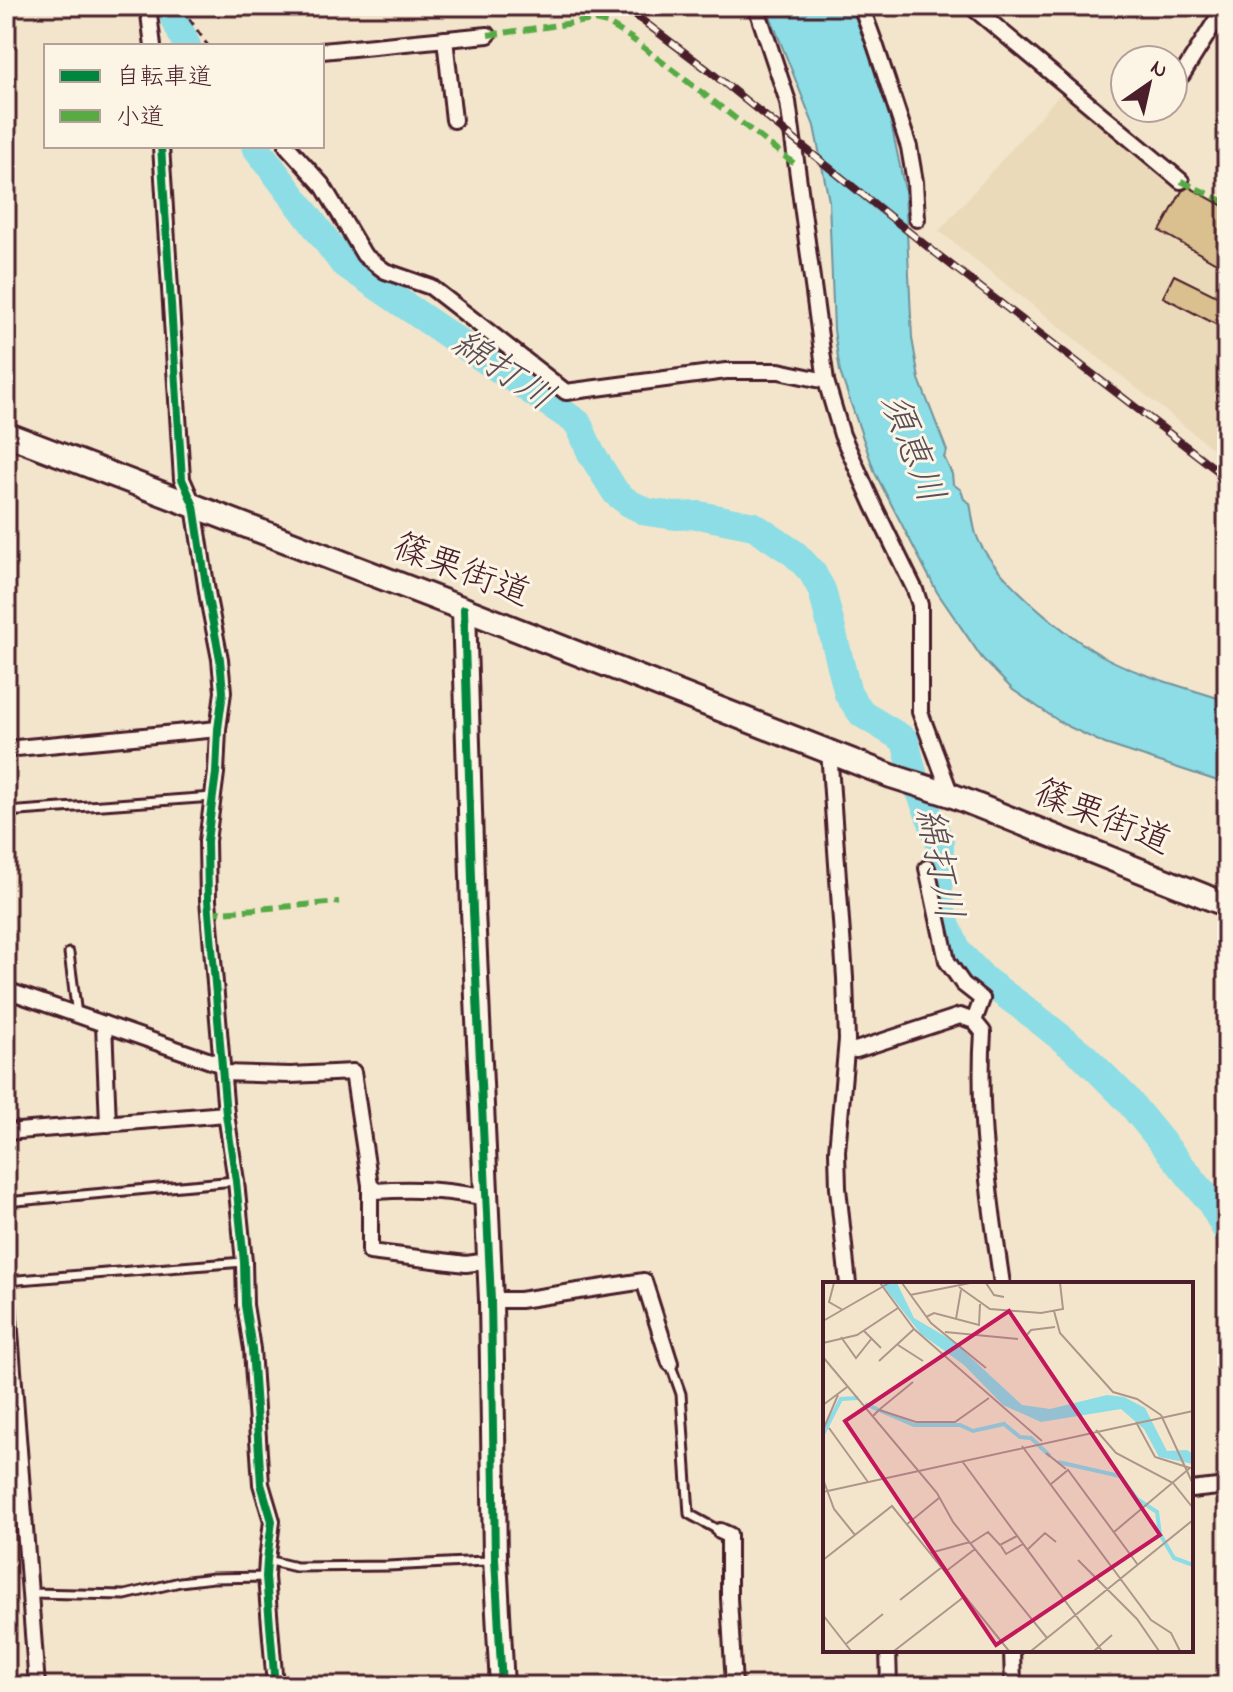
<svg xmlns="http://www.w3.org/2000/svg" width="1233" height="1692" font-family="'Indie Flower','Klee One',sans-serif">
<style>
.built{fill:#ebdab9}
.water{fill:#8cdde5;stroke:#72919b;stroke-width:2}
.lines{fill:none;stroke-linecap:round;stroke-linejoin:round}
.river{stroke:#8cdde5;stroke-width:28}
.building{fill:#dabf8f;stroke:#4a1f2b;stroke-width:2}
.lane-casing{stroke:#4a1f2b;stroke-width:13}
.street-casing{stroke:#4a1f2b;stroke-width:20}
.secondary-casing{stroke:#4a1f2b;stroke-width:28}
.path{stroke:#4a1f2b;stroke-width:3;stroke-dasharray:8 6;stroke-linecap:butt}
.lane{stroke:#fcf5e5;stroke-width:7}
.street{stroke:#fcf5e5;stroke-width:14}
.secondary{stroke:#fcf5e5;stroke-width:22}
.rail-casing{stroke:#4a1f2b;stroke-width:8}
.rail{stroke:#fcf5e5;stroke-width:5;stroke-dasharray:15;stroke-linecap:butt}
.quiet{stroke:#57aa44;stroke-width:6;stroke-dasharray:12 6;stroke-linecap:butt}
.cycleway-casing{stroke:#fcf5e5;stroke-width:13}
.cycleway{stroke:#00873e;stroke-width:8}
.labels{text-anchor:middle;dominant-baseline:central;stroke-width:6;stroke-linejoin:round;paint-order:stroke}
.street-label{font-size:36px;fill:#4a1f2b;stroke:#fcf5e5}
.water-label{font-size:38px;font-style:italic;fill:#5a4e5a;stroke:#fcf5e5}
.inset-river{fill:none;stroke:#8cdde5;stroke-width:4}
.inset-road{fill:none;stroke:#af968b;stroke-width:2}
.view{fill:#c2185b;fill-opacity:0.15;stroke:#c2185b;stroke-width:4}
.inset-edge{fill:none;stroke:#4a1f2b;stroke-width:4}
</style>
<rect width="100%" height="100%" fill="#f2e5cb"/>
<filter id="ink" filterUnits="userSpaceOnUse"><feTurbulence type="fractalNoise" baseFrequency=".0125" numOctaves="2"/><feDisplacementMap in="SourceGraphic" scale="16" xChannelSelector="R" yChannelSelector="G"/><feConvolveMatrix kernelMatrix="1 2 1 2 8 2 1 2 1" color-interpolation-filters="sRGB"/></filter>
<g filter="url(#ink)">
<path class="built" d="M1061,93L1174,188L1227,212V460L939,231Z"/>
<path class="water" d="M766,6H852L888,109L905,190L912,338L919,379L947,451L944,457L952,474L953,484L961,490L964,499L970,503C972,513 973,524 976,534C989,573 1063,633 1099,654C1138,676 1185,687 1227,701V784L1105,744L1063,724L1013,690L982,658L937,592L875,473L840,372L834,330L829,201L814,126Z"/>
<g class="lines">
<g class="river">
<path d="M169,6L187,46"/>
<path d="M255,146L343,263L578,423L591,453L616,493L629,503L647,512L676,516L699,515L754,526L795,554L812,572L822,590L848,694L862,714L905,740L914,777L940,842L939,892L943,917L958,952L985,980L1029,1012L1084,1056L1126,1098L1210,1201L1227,1231"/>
</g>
</g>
<g class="building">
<path d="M1189,187L1227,208V269L1160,231L1182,191Z"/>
<path d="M1174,275L1227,301V330L1163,297Z"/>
</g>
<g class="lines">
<g class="lane-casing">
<g id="lane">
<path d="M6,812L213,797"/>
<path d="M69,953L77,1015"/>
<path d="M6,1202L235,1181"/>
<path d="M6,1281L243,1262"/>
<path d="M670,1363L681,1394L689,1514L720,1531"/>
<path d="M267,1560L296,1567L388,1566L485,1561L491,1559"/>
<path d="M30,1593L125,1595L180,1582L213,1578L266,1577"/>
</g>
</g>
<g class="street-casing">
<g id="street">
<path d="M148,6L153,46"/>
<path d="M756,6L788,102L826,381L842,435L873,504L915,590L920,605V712L951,795"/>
<path d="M861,6L876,47L909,147L915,182L917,219"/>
<path d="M971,6L1181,181"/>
<path d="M445,39L454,120"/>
<path d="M322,51L488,35"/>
<path d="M1182,75L1225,6"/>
<path d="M161,146L182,479L194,506L208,598L220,659L223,692L218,729L216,773L207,841L208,900L226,1114L236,1181L244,1262L245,1305L252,1349L261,1484L272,1521L267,1560L266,1577L275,1686"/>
<path d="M287,146L323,186L364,255L385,271L431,287L566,392L726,371H779L826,381"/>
<path d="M6,749L218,729"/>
<path d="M829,750L845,978L847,1040L837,1151L838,1188L848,1284"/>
<path d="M927,868L947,961L963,984L982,999L974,1021"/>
<path d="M6,990L222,1065"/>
<path d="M104,1024L108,1124"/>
<path d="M847,1049L856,1050L960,1016L974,1021L983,1032C977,1115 990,1202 1002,1284"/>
<path d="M223,1073L291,1075L353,1072L370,1185L376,1191C413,1188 450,1190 486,1198"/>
<path d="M6,1132L226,1114"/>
<path d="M370,1185V1252L466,1264L489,1261"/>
<path d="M6,1279L37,1686"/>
<path d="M491,1300H520L644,1281L670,1363"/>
<path d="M1191,1490L1227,1486"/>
<path d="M720,1531L729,1535V1598L734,1686"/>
<path d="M888,1650L889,1686"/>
<path d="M1012,1650L1013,1686"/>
</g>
</g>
<g class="secondary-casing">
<g id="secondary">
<path d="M6,434L464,609L891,776L951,795L1227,905"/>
<path d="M464,609L473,911L491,1300L495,1558L502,1686"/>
</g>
</g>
<path class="path" d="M183,6L184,11L208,46"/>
<use href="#lane" class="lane"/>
<use href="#street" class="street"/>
<use href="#secondary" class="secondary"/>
<g class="rail-casing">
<path id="rail" d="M623,6L708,70L924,244L1227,478"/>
</g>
<use href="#rail" class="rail"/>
<g class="quiet">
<path d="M488,35L594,20L607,23L631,38L796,165"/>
<path d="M1181,181L1227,203"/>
<path d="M209,913L339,902"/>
</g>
<g class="cycleway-casing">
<g id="cycleway">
<path d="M161,146L182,479L194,506L208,598L220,659L223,692L218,729L216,773L207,841L208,900L226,1114L236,1181L244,1262L245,1305L252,1349L261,1484L272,1521L267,1560L266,1577L275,1686"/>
<path d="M464,609L473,911L491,1300L495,1558L502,1686"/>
</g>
</g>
<use href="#cycleway" class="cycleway"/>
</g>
</g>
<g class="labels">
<g class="street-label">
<text transform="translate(461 572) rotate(21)">篠栗街道</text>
<text transform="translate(1102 819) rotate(22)">篠栗街道</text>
</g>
<g class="water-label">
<text transform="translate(502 372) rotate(34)">綿打川</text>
<text transform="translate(910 449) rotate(69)">須恵川</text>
<text transform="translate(937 864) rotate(79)">綿打川</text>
</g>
</g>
<g transform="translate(823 1282)">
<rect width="370" height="370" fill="#f2e5cb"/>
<path d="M58,1H74L91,36L130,59L199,123L227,127L284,113L301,115L322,126L344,169L364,168L370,172V182L336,175L321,147L298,127L218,140L180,123L141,83L98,52Z" fill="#8cdde5"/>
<path class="inset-river" d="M42,122L91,143H137L150,149L181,142L197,155L208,156L227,174M0,152L18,117L35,116M235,180L297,194L314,217L334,230L337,252L351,276L370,283"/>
<path class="inset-road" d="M11,1L6,20L20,28M57,1L91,47L219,159M79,1L108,41L163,86M163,1L171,13L181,15M136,5L167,27L218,31L240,27L237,1M87,13L147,1M231,29L237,51L290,110L314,117L338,133M103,35L111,31L156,43L157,22M133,37L138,8M0,39L66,1M41,49L58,66M122,50L195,57M203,54L208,48L232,45M18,55L33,76L49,56M0,61L34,53L75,26M75,63L100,79M0,75L114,211L130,240L224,356M56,79L91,47M0,123L24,105M57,127L90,100M338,133L370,202M49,135L56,128L93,140H132L166,116M6,146L45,200M0,148L15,113M273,148L293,171L350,201L370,226M199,164L328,338L348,351L357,369M223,171L243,187M139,179L279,369M0,197L11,227L32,253M228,202L245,188L315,283M0,210L370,129M83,243L116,216M291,250L367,186L332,175L313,140M148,261L165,250L177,263L194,254M178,264L183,272L200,262M204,268L222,251L233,260M107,271L147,260M0,278L69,224L186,369M255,278L314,337L336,369M122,290L152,267M77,318L119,285M0,333L28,369M23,362L60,332M71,369L142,314M208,369L370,238M271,369L289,353"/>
<path class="view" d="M186,29L337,253L173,363L22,139Z"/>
<rect width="370" height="370" class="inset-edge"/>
</g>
<rect width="1233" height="1692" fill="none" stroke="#fcf5e5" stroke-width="32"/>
<rect x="16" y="16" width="1201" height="1660" fill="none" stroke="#4a1f2b" stroke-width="3" filter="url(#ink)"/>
<rect x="44" y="44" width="280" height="104" fill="#fcf5e5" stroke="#b59f9b" stroke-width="2"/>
<rect x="60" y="70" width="40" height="12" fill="#00873e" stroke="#b59f9b" stroke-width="2"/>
<text x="116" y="84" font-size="24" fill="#4a1f2b">自転車道</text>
<rect x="60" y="110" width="40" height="12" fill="#57aa44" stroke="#b59f9b" stroke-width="2"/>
<text x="116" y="124" font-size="24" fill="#4a1f2b">小道</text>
<g transform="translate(1149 84) rotate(34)"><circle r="38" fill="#fcf5e5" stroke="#b59f9b" stroke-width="2"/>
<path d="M0-6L14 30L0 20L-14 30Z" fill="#4a1f2b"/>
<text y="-12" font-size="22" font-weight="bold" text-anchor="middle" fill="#4a1f2b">N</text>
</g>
</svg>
